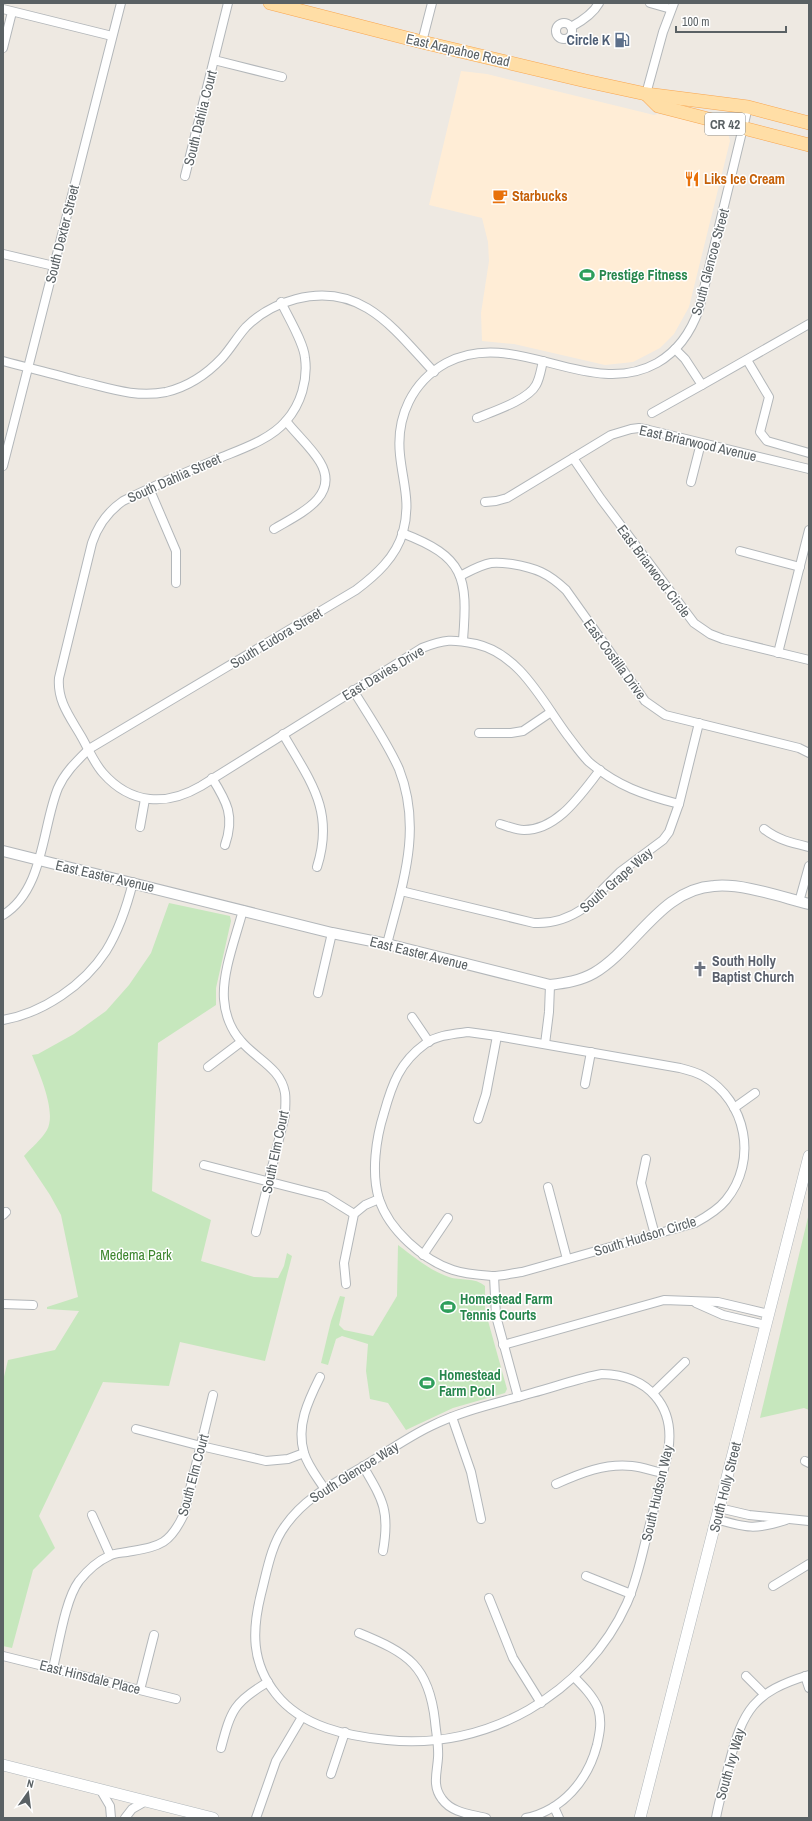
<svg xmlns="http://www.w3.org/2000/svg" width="812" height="1821" font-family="'Archivo Narrow',sans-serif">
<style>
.commercial{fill:#ffedd6}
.green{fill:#c6e7bd}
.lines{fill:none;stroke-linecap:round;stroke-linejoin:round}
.minor-casing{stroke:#b3b7ba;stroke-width:10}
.tertiary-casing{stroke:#b3b7ba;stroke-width:12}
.secondary-casing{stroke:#b1b7bb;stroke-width:12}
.primary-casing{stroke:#f9a650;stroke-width:14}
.minor{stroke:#fff;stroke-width:8}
.tertiary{stroke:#fff;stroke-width:10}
.secondary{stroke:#fff;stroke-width:11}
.primary{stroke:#ffdea6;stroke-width:13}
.labels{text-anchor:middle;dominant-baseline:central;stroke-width:3;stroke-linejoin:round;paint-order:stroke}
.shield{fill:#fff;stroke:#8c9092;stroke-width:1}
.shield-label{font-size:13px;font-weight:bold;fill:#5a6164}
.service-label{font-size:14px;font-weight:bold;fill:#4e5e75;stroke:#fff;text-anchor:end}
.street-label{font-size:14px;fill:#5a6164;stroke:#fff}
.food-label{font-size:14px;font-weight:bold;fill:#c56008;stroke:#fff;text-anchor:start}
.leisure-label{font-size:14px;font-weight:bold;fill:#27864d;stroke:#fff;text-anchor:start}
.worship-label{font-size:14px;font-weight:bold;fill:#5b616d;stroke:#fff;text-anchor:start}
.park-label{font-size:14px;fill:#3e862f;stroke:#fff}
</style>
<rect width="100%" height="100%" fill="#eee9e2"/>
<path class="commercial" d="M461,71L487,74L654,115L658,114L674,117L724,130L728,133L730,141L689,307L674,334L660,348L633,362L605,365L514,344L482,341L481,313L489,261L488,242L482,218L429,205Z"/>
<g class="green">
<path d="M169,903L230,916L231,921L216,988V1005L158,1043L152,1191L211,1220L201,1261L254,1277L278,1278L284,1266L287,1253L292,1256L265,1361L180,1342L169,1386L103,1382L39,1516L55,1548L33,1570L12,1648L3,1646V1381L8,1360L55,1350L79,1311L47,1309V1307L78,1297L61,1215L50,1195L24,1156C31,1148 42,1139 47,1130C57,1112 39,1073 32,1055L38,1054L74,1034L106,1011L129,985L151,953Z"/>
<path d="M809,1213V1410L804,1408L760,1418Z"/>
<path d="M398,1245C414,1257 429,1270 449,1277C460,1281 475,1277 485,1286V1310L507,1389L505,1393L453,1408L406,1430L388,1403L370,1399L366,1371L368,1344L342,1336L336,1339L328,1365L321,1363L331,1321L340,1296L345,1297L339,1325L344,1330L373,1336L397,1296Z"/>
</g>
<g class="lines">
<g class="minor-casing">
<g id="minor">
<path d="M650,3L671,9"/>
<path d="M3,9L112,36"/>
<circle cx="564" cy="31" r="8"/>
<path d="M571,27C582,21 593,14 599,3"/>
<path d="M422,42L432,3"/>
<path d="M3,48L12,12"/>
<path d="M214,60L282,77"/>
<path d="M646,94L663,32L674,3"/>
<path d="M185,176L228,3"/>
<path d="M3,254L54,266"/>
<path d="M281,302C288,317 304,343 305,358C308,380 301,404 286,421C269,441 238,450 215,460C184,473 153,486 123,501C107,512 98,525 92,543L59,678C57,701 70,717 81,736C88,748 94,763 103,773C131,805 167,806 201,786L422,648C445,639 452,639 476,644C520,654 542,701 568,736C575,745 581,754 589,762C617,786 644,795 679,804"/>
<path d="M675,349L685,359L702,385L809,324"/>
<path d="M747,360L769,397L760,432L767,441L809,453"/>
<path d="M3,361C29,368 54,374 79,381C109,388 135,398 166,392C187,387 207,374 222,358C231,348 237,337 246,327C260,313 277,304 296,299C362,282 394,329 434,372"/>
<path d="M652,413L702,385"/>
<path d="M477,418C494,411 528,400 536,385C540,378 541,369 543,361"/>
<path d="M573,458L601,499L694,623L710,634L723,639L809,660"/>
<path d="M3,466L121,3"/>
<path d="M691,482L701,443"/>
<path d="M149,488L176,551V583"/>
<path d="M485,502L496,501L507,498L611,435L631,429L639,428L649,430L809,469"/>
<path d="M274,529C297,515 341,497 320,462C312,448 296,434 286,421"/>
<path d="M402,533C465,557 468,577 463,640"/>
<path d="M740,551L800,567"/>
<path d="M460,576C470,571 480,565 491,563C498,562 505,563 512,564C536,568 548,573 566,590L645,701L665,715L799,748L809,753"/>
<path d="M778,653L809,530"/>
<path d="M353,690C369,716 387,742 399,769C423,830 402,885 387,944"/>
<path d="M479,733H511L523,731L551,712"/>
<path d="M283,734C310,781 335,810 317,867"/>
<path d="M212,778C227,802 235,816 225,845"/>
<path d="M500,824C507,826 516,830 524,830C558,830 581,794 600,770"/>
<path d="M140,827L145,799"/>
<path d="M764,829C778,840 792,843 809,847"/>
<path d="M401,891L534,923C553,924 568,919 584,908L620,872L663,840L669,832L679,804L699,723"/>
<path d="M799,902L809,866"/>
<path d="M243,910C236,937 222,972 224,999C225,1014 231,1030 241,1041C256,1059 281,1068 285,1093C286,1100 285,1108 285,1115L256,1232"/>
<path d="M3,915C44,890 42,827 58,788C65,772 77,761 89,749L356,590C376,575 396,557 403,532C411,502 403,484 400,455C396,417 412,382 446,363C515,326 589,401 657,363C678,351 691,332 699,309L748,107"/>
<path d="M318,993L332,933"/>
<path d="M412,1017L429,1042"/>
<path d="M3,1020C43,1013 84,985 106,951C119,930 127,906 133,882"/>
<path d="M468,1032L497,1036L680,1068C688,1070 696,1072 703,1076C747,1101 758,1161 726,1200C718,1210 706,1217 695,1223L522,1272C512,1273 502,1276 492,1276C480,1275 465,1274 453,1270C423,1260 389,1230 379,1199C371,1173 376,1138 384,1113C392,1084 400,1062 425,1044C437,1035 453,1034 468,1032Z"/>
<path d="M545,1044L549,1012L550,985"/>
<path d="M208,1067L241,1042"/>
<path d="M585,1084L591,1052"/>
<path d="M734,1108L755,1093"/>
<path d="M478,1119L486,1094L497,1036"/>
<path d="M646,1159L641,1183L655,1235"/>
<path d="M204,1165L325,1196L354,1214"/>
<path d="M548,1187L567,1259"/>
<path d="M3,1215L6,1212"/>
<path d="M423,1255L448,1218"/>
<path d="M494,1276L496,1316L518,1397"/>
<path d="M346,1284L344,1263L354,1214L365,1205L379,1199"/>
<path d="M696,1303L723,1315L766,1325"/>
<path d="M3,1304L33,1305"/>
<path d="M503,1345L664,1300L718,1302L769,1314"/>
<path d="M602,1374C648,1375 676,1406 668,1452C661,1481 654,1510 646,1539C641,1560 636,1582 627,1603C586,1694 486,1751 387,1740C347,1736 302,1727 276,1694C251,1663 252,1630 261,1594C267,1571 271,1545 285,1526C305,1497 335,1483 364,1466C387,1452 408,1437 431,1426C463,1410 498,1403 532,1393C555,1387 579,1378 602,1374Z"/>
<path d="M320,1377C308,1401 296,1426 304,1453C308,1466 317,1477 324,1488"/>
<path d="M653,1393L685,1362"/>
<path d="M452,1417L471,1472L481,1519"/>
<path d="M136,1429L201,1446L266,1461L288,1459L304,1453"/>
<path d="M805,1461L809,1463"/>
<path d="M363,1466C383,1500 390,1511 383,1551"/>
<path d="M556,1484C581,1473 605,1463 632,1466C642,1467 653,1471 663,1473"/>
<path d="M719,1508L749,1515L809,1521"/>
<path d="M92,1515L110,1555"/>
<path d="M716,1519C747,1528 755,1530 786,1520"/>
<path d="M586,1576L631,1594"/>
<path d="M773,1586L809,1564"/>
<path d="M489,1598L513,1658L541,1703"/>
<path d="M359,1633C408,1653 429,1666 435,1721C436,1733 439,1746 438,1758C437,1773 432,1786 442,1799C452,1813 471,1814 486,1818"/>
<path d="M3,1656L176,1699"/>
<path d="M53,1668C59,1644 65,1600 79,1581C87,1571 98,1561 109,1556C114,1553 121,1553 127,1552C159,1546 169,1546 184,1514L213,1395"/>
<path d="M746,1676L764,1694"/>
<path d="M805,1676L809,1688"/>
<path d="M140,1690L154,1635"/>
<path d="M221,1748C231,1710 234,1702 268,1682"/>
<path d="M331,1774L345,1732"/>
<path d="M100,1789L110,1806L111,1818"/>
<path d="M554,1807L559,1818"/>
<path d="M125,1818L132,1809L146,1801"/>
<path d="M256,1818L276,1761L302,1717"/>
<path d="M526,1818C563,1810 588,1780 597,1745C600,1732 602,1721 598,1708C593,1696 583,1686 574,1677"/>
<path d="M716,1818C719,1800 725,1782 729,1764C743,1710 753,1692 809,1675"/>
</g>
</g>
<g class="tertiary-casing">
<path id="tertiary" d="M3,851L332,933L387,944L550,985C565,983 580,981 594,973C636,948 661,889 714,886C742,883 781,897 809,904"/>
</g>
<g class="secondary-casing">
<g id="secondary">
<path d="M3,1765L213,1818"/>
<path d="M640,1818L809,1156"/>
</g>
</g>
<g class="primary-casing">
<g id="primary">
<path d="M270,3L422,42L586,81L646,94L748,107L809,123"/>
<path d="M646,94L658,106L809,145"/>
</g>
</g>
<use href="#minor" class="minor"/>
<use href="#tertiary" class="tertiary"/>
<use href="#secondary" class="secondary"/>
<use href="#primary" class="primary"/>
</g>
<defs>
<g id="fuel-bare" transform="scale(1.2)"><path d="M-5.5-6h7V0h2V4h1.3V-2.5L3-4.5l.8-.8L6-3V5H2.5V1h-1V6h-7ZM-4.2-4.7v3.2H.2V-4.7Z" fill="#5c6f8a" stroke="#fff" stroke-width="2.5" paint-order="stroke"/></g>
<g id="restaurant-bare" transform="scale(1.2)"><path d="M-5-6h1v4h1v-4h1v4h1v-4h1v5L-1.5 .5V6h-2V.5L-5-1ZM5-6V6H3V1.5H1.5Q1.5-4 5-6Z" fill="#e8710a" stroke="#fff" stroke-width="2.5" paint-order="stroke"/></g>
<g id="cafe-bare" transform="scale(1.2)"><path d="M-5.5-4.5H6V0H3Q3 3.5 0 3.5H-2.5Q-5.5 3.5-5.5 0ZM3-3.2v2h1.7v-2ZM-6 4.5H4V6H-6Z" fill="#e8710a" stroke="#fff" stroke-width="2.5" paint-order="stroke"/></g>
<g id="stadium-bare" transform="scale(1.2)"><path d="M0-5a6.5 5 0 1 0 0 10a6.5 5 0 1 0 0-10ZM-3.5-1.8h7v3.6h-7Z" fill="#2e9e5b" stroke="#fff" stroke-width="2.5" paint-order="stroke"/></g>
<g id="church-bare" transform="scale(1.2)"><path d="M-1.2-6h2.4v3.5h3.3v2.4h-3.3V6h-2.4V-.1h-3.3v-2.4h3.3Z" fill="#6b7280" stroke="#fff" stroke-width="2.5" paint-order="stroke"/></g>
</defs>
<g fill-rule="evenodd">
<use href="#fuel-bare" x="622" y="40"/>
<use href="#restaurant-bare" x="692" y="179"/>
<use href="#cafe-bare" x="500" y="196"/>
<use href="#stadium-bare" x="587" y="275"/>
<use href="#church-bare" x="700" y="969"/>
<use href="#stadium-bare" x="448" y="1307"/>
<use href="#stadium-bare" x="427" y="1383"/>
</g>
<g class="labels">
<rect class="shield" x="705" y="113" width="40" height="22" rx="3"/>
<g class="shield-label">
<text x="725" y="124">CR 42</text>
</g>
<g class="service-label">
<text x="610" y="40">Circle K</text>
</g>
<g class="street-label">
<text transform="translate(458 50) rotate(13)">East Arapahoe Road</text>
<text transform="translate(200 118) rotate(-76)">South Dahlia Court</text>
<text transform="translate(62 234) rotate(-76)">South Dexter Street</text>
<text transform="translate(710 262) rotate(-75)">South Glencoe Street</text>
<text transform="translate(698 443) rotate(13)">East Briarwood Avenue</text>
<text transform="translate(174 478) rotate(-24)">South Dahlia Street</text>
<text transform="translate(654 571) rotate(53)">East Briarwood Circle</text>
<text transform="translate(276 638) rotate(-31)">South Eudora Street</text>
<text transform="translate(615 659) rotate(54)">East Costilla Drive</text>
<text transform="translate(383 673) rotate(-31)">East Davies Drive</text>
<text transform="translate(105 876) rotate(13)">East Easter Avenue</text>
<text transform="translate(616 880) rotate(-41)">South Grape Way</text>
<text transform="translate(419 953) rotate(14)">East Easter Avenue</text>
<text transform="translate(275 1152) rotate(-78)">South Elm Court</text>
<text transform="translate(645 1236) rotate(-17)">South Hudson Circle</text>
<text transform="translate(354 1472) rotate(-32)">South Glencoe Way</text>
<text transform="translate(193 1475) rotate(-75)">South Elm Court</text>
<text transform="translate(725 1487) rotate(-76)">South Holly Street</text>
<text transform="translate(657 1493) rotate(-77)">South Hudson Way</text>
<text transform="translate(90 1677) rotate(14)">East Hinsdale Place</text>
<text transform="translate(730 1764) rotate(-74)">South Ivy Way</text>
</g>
<g class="food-label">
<text x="704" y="179">Liks Ice Cream</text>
<text x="512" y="196">Starbucks</text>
</g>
<g class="leisure-label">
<text x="599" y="275">Prestige Fitness</text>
<text x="460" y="1299">Homestead Farm<tspan x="460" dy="16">Tennis Courts</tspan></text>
<text x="439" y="1375">Homestead<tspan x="439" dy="16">Farm Pool</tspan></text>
</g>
<g class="worship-label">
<text x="712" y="961">South Holly<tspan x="712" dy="16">Baptist Church</tspan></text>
</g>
<g class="park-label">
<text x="136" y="1255">Medema Park</text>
</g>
</g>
<rect width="812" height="1821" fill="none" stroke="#5a6164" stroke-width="8"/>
<g transform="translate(28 1793) rotate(14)" stroke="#ffffff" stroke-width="3" paint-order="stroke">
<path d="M0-3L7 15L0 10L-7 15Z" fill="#5a6164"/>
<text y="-6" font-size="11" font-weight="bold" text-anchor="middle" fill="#5a6164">N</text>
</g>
<path d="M676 26v6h110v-6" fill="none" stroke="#5a6164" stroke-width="2"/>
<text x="682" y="26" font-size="12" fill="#5a6164" stroke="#ffffff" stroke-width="3" paint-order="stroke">100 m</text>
</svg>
